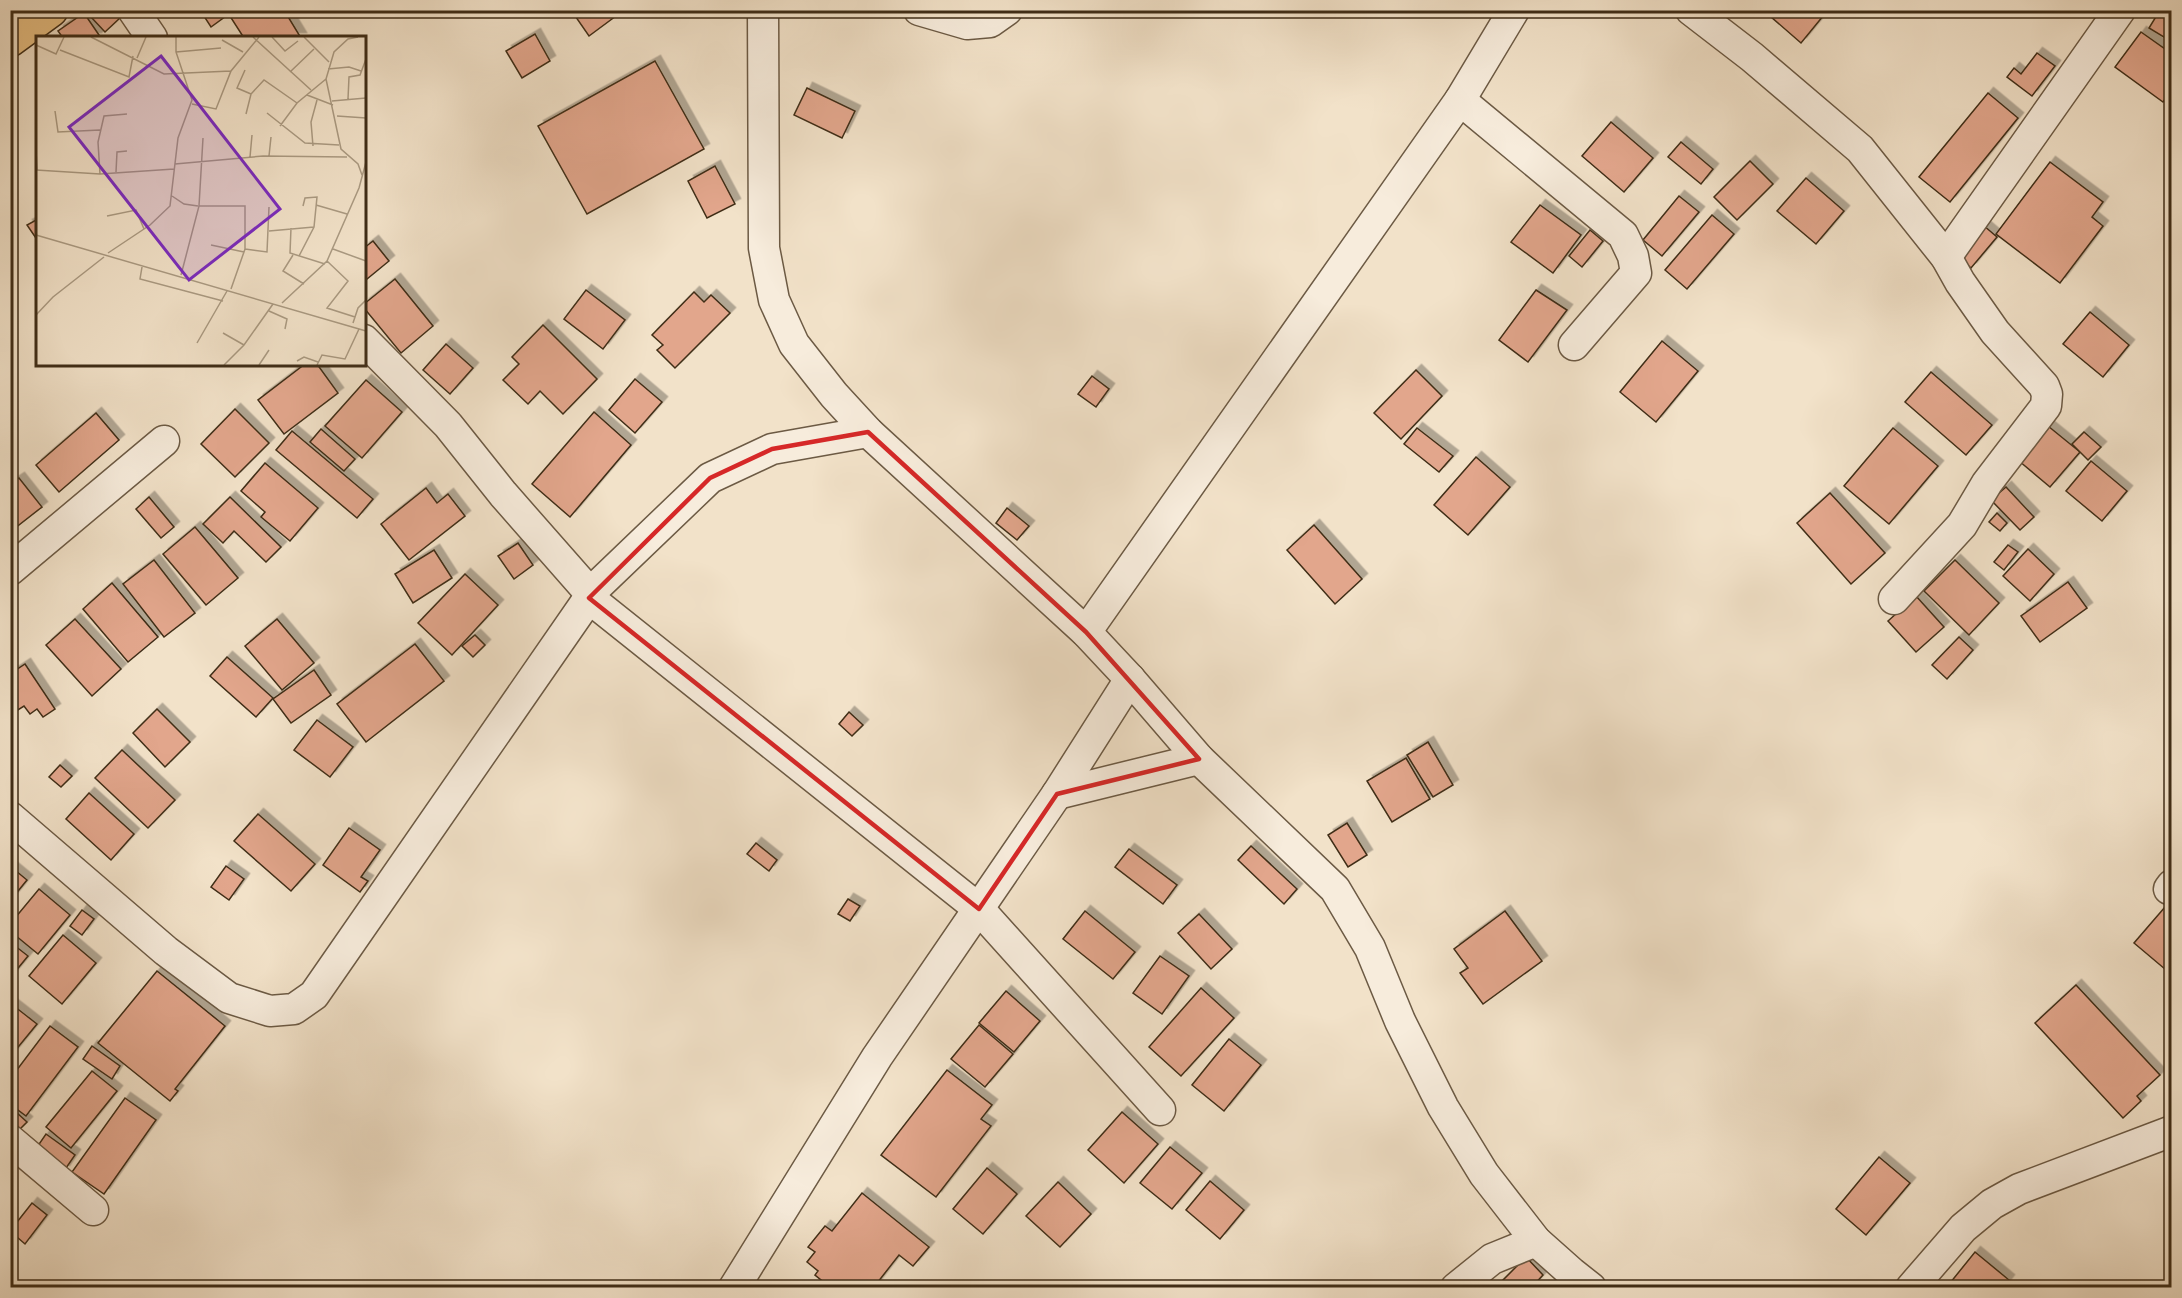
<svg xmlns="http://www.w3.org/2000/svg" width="2182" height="1298" font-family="Cardo,serif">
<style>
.building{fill:#e2a68c;stroke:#3f2d17;stroke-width:1.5;filter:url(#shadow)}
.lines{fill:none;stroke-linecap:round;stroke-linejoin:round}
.minor-casing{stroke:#6c5a44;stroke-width:33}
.primary-casing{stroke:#3f2d17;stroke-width:36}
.minor{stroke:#f7ecdc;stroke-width:30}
.primary{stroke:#e9c184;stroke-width:33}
.marked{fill:none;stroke:#d62828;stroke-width:4.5;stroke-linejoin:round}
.inset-road{fill:none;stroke:#aa9a82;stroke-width:1.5}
.view{fill:#7b2cbf;fill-opacity:0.15;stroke:#7b2cbf;stroke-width:3}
.inset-edge{fill:none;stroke:#3f2d17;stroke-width:3}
</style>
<defs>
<filter id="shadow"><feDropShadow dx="5.5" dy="-5.5" stdDeviation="0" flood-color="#0004"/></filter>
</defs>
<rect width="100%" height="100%" fill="#f2e2c9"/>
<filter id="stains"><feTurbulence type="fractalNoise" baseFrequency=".00333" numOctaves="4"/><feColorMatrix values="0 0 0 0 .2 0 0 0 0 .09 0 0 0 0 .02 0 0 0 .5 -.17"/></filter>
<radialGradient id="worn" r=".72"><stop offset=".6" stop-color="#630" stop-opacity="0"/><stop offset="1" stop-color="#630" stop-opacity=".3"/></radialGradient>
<g class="building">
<path d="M98,10H114L121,17L105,32L91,17Z"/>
<path d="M200,10H222L226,16L211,27Z"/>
<path d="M226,10H284L301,38H244Z"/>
<path d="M571,10H624L589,36Z"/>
<path d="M1774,10H1828L1801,43L1770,16Z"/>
<path d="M2160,10H2172V42L2149,28Z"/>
<path d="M84,13L99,35L96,38H63L58,31Z"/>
<path d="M2141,32L2172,54V90L2163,102L2115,67Z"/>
<path d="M535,34L550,61L522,78L506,51Z"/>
<path d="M2037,53L2055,66L2032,96L2007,77L2014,68L2021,74Z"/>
<path d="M655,61L704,149L587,214L538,126Z"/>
<path d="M807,88L855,111L842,138L794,115Z"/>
<path d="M1988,93L2018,118L1950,202L1919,177Z"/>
<path d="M1611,122L1653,158L1624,192L1582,156Z"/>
<path d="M1681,142L1713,169L1701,184L1668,157Z"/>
<path d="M1750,161L1773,184L1737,220L1714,197Z"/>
<path d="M2050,162L2103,202L2092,217L2103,226L2060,283L1996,234Z"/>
<path d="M715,166L735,204L707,218L688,181Z"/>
<path d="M1806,178L1844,211L1816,244L1777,211Z"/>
<path d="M1679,196L1699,212L1662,256L1643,240Z"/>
<path d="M1540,205L1581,235L1553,273L1511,242Z"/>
<path d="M1712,215L1734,234L1687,289L1665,270Z"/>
<path d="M38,219V241L27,225Z"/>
<path d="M1983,225L1997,237L1971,268L1957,256Z"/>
<path d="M1590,230L1603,241L1582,267L1569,256Z"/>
<path d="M373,241L389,261L367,279L364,276V248Z"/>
<path d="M395,279L433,326L401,353L364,308V304Z"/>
<path d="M586,290L625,320L603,349L564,319Z"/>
<path d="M1536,290L1567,310L1528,362L1499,340Z"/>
<path d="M694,292L704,302L711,295L730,313L675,368L657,350L663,345L652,335Z"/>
<path d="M2090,312L2129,345L2103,377L2063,344Z"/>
<path d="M543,325L597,379L563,414L540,391L528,404L503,380L519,364L512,357Z"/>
<path d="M1662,341L1698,371L1656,422L1620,392Z"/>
<path d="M446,344L473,368L450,394L423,370Z"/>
<path d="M305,364H317L338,393L284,434L258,400Z"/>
<path d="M1416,370L1442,396L1401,439L1374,413Z"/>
<path d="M1931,372L1992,425L1966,455L1905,402Z"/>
<path d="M1092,376L1109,389L1096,407L1078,394Z"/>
<path d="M635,379L662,402L635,433L609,410Z"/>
<path d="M366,380L402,412L362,458L325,426Z"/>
<path d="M235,409L269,443L235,477L201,444Z"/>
<path d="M594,412L631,445L570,517L532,484Z"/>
<path d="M96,413L119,440L59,492L36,465Z"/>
<path d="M2048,426L2080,452L2050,487L2019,461Z"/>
<path d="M1417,428L1453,456L1439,472L1404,444Z"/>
<path d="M1893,428L1938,466L1889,524L1844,486Z"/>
<path d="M321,429L355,459L344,471L310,442Z"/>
<path d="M292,431L373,499L357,518L276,450Z"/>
<path d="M2084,432L2101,447L2088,460L2072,444Z"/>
<path d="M1476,457L1510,487L1468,535L1434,505Z"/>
<path d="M2091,461L2127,491L2102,521L2066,491Z"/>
<path d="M265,463L318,508L290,541L261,517L265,512L241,491Z"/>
<path d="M19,478L42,507L10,532V484Z"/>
<path d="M2006,487L2034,517L2020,530L1991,500Z"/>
<path d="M426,488L437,503L448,494L465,516L409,560L381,524Z"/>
<path d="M1830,493L1885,553L1851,584L1797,523Z"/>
<path d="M149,497L174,527L161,538L136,509Z"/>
<path d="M230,497L281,547L266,562L234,531L223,543L203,524Z"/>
<path d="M1007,508L1029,526L1017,540L996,523Z"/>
<path d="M1997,513L2007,523L2000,531L1989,522Z"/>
<path d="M1314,525L1362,579L1335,604L1287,550Z"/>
<path d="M195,527L238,578L206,605L163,554Z"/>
<path d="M518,543L533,565L514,579L498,556Z"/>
<path d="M2008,545L2018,552L2004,570L1994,562Z"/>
<path d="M2028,549L2054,574L2030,601L2003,576Z"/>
<path d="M434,550L452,578L413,603L395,574Z"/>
<path d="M154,560L195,613L164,637L123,584Z"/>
<path d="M1955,560L1999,603L1969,635L1924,591Z"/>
<path d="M465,574L498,605L452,655L418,623Z"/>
<path d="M2068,582L2087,608L2040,642L2021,616Z"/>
<path d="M112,583L158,637L128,662L83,609Z"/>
<path d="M1916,596L1944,627L1916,652L1888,621Z"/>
<path d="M75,619L121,669L92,696L46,645Z"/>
<path d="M277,619L314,663L282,690L245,646Z"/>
<path d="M475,635L485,645L473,657L462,646Z"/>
<path d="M1959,637L1973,650L1947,679L1932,665Z"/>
<path d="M415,644L444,681L366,742L337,704Z"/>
<path d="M227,657L273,698L256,717L210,676Z"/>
<path d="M25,664L55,709L43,717L37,709L30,714L24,706L10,715V674Z"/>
<path d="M314,670L331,695L291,723L273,699Z"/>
<path d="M157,709L190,742L165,767L133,733Z"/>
<path d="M849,712L863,725L852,736L839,724Z"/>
<path d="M317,720L353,747L330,777L294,750Z"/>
<path d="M1428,742L1453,785L1433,797L1407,755Z"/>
<path d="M122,750L175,800L148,828L95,778Z"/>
<path d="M1406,758L1430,799L1392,822L1367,781Z"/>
<path d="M60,765L72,776L61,787L49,777Z"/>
<path d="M89,793L134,834L111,860L66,819Z"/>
<path d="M258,814L315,864L291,891L234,841Z"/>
<path d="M1347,823L1367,855L1348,867L1328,835Z"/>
<path d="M349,828L380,850L361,877L368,881L360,892L323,865Z"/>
<path d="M756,843L777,860L769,871L747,854Z"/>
<path d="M1251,846L1297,889L1284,904L1238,860Z"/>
<path d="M1129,849L1177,885L1163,904L1115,867Z"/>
<path d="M10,866L27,880L10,901Z"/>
<path d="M226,866L244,879L229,900L211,887Z"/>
<path d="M39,889L70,915L38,954L10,931V924Z"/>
<path d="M848,899L860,906L850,921L838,914Z"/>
<path d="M2165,907L2172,913V975L2134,943Z"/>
<path d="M82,910L94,919L82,935L70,926Z"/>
<path d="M1085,911L1135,952L1113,979L1063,939Z"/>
<path d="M1505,911L1542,961L1483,1004L1460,973L1468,968L1454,949Z"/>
<path d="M1199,914L1232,949L1211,969L1178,933Z"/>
<path d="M63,935L96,963L62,1004L29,976Z"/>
<path d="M10,942L28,956L10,978Z"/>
<path d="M1160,956L1189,976L1162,1014L1133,993Z"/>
<path d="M157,971L225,1026L175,1089L178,1091L170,1101L98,1043Z"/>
<path d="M2076,985L2160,1075L2137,1096L2141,1101L2123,1118L2035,1023Z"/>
<path d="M1201,988L1234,1018L1181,1076L1149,1047Z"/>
<path d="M1006,991L1040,1021L1014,1052L979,1023Z"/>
<path d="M10,1003L37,1024L10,1057Z"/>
<path d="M979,1025L1013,1054L985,1087L951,1059Z"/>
<path d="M50,1026L78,1047L26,1116L10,1104V1079Z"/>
<path d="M1229,1039L1261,1065L1224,1111L1192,1085Z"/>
<path d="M92,1046L120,1066L112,1079L83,1059Z"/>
<path d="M947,1070L992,1105L981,1119L991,1126L936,1197L881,1155Z"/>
<path d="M92,1071L117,1091L71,1148L46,1127Z"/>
<path d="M125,1098L156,1120L104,1194L72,1172Z"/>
<path d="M16,1112L27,1122L17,1132L10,1126V1118Z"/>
<path d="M1122,1112L1158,1144L1124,1183L1088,1150Z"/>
<path d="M46,1134L75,1155L64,1171L35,1150Z"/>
<path d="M1170,1147L1202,1173L1172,1209L1140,1183Z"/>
<path d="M1879,1157L1910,1183L1866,1235L1836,1209Z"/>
<path d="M987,1168L1017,1194L983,1234L953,1209Z"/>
<path d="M1210,1181L1244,1210L1220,1239L1186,1210Z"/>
<path d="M1058,1182L1091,1214L1060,1247L1026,1216Z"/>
<path d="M862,1193L929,1247L913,1266L899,1255L874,1287L875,1288H840L834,1283L831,1288L815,1275L818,1271L807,1262L815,1252L808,1247L825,1226L832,1231Z"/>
<path d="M32,1203L47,1215L25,1244L10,1231Z"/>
<path d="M1975,1252L2009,1280L2003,1288H1946Z"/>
<path d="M1526,1257L1543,1275L1531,1288H1495Z"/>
</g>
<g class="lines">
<g class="minor-casing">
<g id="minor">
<path d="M133,10L152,38"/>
<path d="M763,10L764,248L774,300L794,344L834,395L868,432L1086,632L1130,679L1199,759L1335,889L1370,948L1400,1021L1443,1107L1484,1174L1536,1241L1572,1273L1591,1288"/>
<path d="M919,10L967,24L990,22L1007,10"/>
<path d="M1691,10L1752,57L1860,149L1946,257L1960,282L1995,332L2044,386L2047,394L2046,406L1987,483L1962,525L1894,599"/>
<path d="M1460,100L1623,235L1633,256L1636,273L1574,345"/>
<path d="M1946,257L2120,10"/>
<path d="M364,340L448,425L503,494L590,593L589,598L979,909L1160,1110"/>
<path d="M10,570L164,441"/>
<path d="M590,593L710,478L772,449L868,432"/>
<path d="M1086,632L1460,100L1514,10"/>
<path d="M1057,794L1199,759"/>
<path d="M10,817L166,951L229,998L270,1011L294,1009L314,995L589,598"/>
<path d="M2169,889L2172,885"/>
<path d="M10,1140L93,1210"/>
<path d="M734,1288L877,1057L1057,794L1130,679"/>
<path d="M1456,1288L1492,1259L1536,1241"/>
<path d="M1911,1288L1963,1228L1992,1204L2019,1189L2172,1131"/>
</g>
</g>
<g class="primary-casing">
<path id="primary" d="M10,40L51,10"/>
</g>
<use href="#minor" class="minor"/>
<use href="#primary" class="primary"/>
</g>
<path class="marked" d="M868,432L1086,632L1199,759L1057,794L979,909L589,598L710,478L772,449Z"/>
<g transform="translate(36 36)">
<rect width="330" height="330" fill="#f2e2c9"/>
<path class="inset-road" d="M55,1L128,38L195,35M217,1L275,54M236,1L249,15L262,5M268,1L293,26M322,1L312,3L298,16L290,43L305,113L322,128L326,139M186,4L207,16M0,9L20,18L28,1M24,14L93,41L97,20M140,16L185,12M101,22L110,1M292,33L313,31L325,35M209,34L201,52L215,58M254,36L278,13M271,59L297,69M312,63L313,41L324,39L330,23M296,65L330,62M156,68L180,73L195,35L223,1M19,75L22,96L64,94M231,77L269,107L303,109M210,78L215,58L228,44L261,67M301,80L330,82M244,90L261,67L290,43M277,110L275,86L281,64M0,114L1,134M233,120L235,101M214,121L216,99M139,128L227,120L311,121M0,134L64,138L138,133M80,136L81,116L91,115M64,138L62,106L68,80L91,78M136,160L148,168L162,170M280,169L311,178M163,170H209V213L195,253M71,180L100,174L108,193M255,192L254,217L289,228M233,195L278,191M0,199L330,295M175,209L208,216M209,213L231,216L233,171M297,213L330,225M72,217L114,189L134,170L142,102L156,64L140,16V1M257,219L247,235L268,248M263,220L278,191L281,161L269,162L267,170M291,225L312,245L291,272L319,281M106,231L104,243L187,265M145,239L163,170L167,102M246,267L291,225L323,152L330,126M233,275L251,283L249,293M0,279L17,261L68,221M317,287L322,272L330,264M187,297L208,309M161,307L191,255M261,325L268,321L282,326M188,329L208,309L237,268M223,329L233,314M281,329L286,319L309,323L323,293"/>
<path class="view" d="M125,20L244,173L153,244L33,91Z"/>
<rect width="330" height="330" class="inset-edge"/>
</g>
<rect width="2182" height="1298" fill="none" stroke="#f2e2c9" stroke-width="36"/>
<rect x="12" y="12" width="2158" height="1274" fill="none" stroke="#3f2d17" stroke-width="3"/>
<rect x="18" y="18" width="2146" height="1262" fill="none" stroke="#3f2d17" stroke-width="1.5"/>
<rect width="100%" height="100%" filter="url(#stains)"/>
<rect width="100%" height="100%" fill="url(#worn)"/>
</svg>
